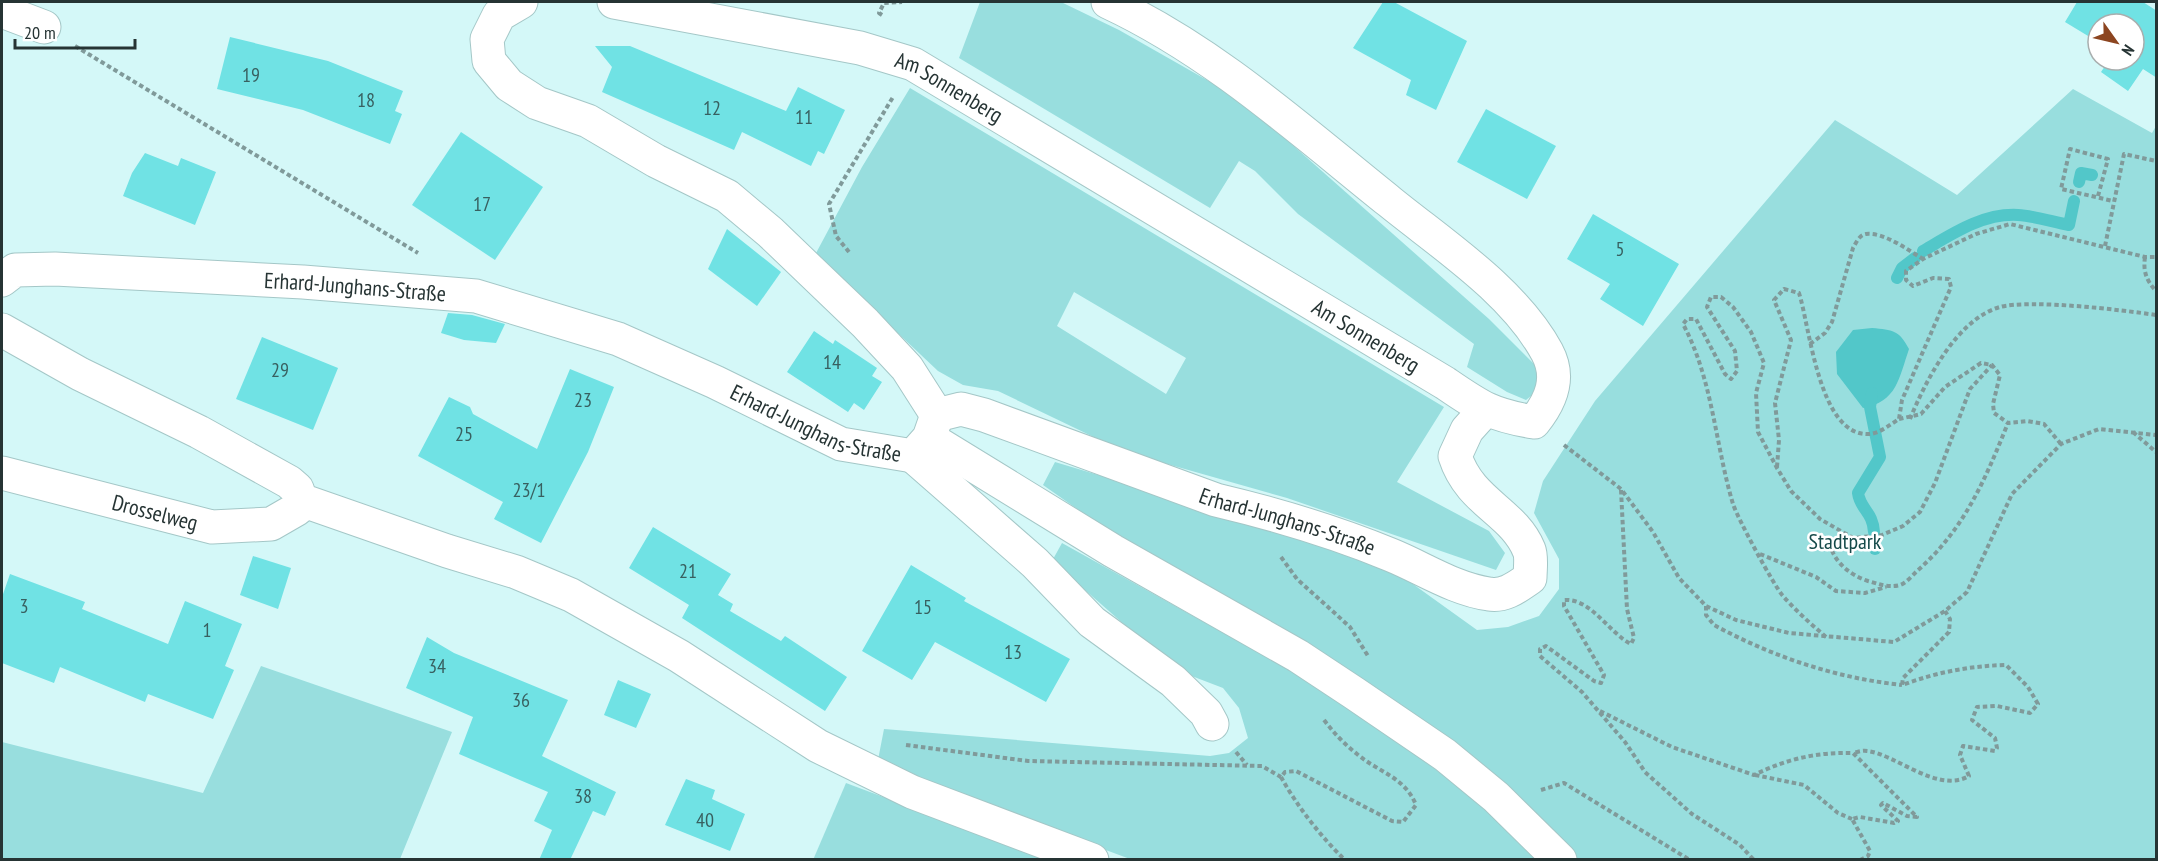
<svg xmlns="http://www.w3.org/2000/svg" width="2158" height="861" font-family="'PT Sans Narrow',sans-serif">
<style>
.green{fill:#98dede;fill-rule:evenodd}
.water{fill:#52c7c9}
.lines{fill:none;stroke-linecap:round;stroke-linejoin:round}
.stream{stroke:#52c7c9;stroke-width:12}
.building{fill:#70e2e4}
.minor-casing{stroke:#a4c7c7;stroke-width:35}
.path{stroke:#809a9a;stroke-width:4;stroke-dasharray:4.5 3;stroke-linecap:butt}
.minor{stroke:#fff;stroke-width:33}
.labels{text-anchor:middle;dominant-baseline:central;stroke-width:5;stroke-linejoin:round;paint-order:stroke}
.number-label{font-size:20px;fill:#386060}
.street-label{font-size:22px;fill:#263434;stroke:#fff}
.park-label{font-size:22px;fill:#164a4a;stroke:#fff}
</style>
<rect width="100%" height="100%" fill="#d4f8f8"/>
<g class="green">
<path d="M980,2H1061L1119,30L1228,92L1288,141L1489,319L1535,365L1542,381L1537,391L1526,400L1507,392L1467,367L1474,344L1298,214L1255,171L1239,161L1210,208L959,58Z"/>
<path d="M910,88L1444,407L1397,482L1489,531L1505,553L1496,570L1287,498L1125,452L998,391L963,385L938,371L815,255L862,167ZM1074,292L1186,358L1166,394L1057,326Z"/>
<path d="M2073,89L2152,133L2156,126V859H1576L1514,798L1157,565L1043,485L1055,462L1378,559L1477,630L1508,627L1539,616L1559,589V559L1534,513L1543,481L1595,401L1835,120L1957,195Z"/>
<path d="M1062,543L1288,669L1339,695L1474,799L1539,859H1130L877,765L884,729L1210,756L1229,753L1248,738L1239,708L1223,688L1176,670L1052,561Z"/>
<path d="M261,666L452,732L400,859H2V742L203,793Z"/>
<path d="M846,783L1051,860H813Z"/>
</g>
<path class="water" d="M1872,328C1893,330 1899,330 1909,349C1899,378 1897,402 1863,408L1837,374L1836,352L1853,330Z"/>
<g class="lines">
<g class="stream">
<path d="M2079,182L2081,173L2092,175"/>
<path d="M1923,251C1952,234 1983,213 2018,215C2035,216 2053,222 2069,225L2074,201"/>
<path d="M1897,278L1902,268L1915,258"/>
<path d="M1872,393L1870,407L1880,457L1858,493C1860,509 1873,512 1874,532"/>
<path d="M1875,542V549"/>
</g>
</g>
<g class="building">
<path d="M1383,2H1394L1467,41L1436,110L1406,95L1411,80L1353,48Z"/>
<path d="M2077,2H2143L2157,11V78L2143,69L2128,91L2101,72L2109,60H2134V24H2098V42L2065,22Z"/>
<path d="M230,37L328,61L403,91L395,111L402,114L390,144L303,110L217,89Z"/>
<path d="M595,46H630L786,111L798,87L845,110L824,154L818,151L811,166L742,132L734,150L602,92L612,67Z"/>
<path d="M1486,109L1556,146L1527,199L1457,162Z"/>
<path d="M461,132L543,187L495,260L412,205Z"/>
<path d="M145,153L178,166L181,158L216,172L195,225L123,196L132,173Z"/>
<path d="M1593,214L1679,264L1643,326L1600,299L1610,284L1567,259Z"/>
<path d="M727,229L781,272L757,306L708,269Z"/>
<path d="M448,313L472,315L505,324L496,343L464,340L441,333Z"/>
<path d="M814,331L833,344L835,340L877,368L872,376L882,382L864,410L854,403L848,412L787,372Z"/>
<path d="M262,337L338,368L313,430L236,399Z"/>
<path d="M570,369L614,387L588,452L541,543L494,519L503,502L418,456L449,397L470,407L473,414L537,449Z"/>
<path d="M653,527L731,574L718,595L733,604L730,611L781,641L785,636L847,677L825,711L682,618L689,605L629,568Z"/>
<path d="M253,556L291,568L278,609L240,595Z"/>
<path d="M911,565L966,598L964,601L1070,659L1046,702L935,642L912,680L862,651Z"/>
<path d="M10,574L85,602L82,609L168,644L185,601L242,624L225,666L234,670L213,719L148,694L145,702L60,667L54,683L2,663V597Z"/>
<path d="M427,637L454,653L568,700L542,756L616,792L605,816L593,811L570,860H539L552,830L534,821L548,792L459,754L473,717L406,688Z"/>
<path d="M618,680L651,694L636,728L604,715Z"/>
<path d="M686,779L715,790L712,799L745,814L730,851L665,825Z"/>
</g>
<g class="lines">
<g class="minor-casing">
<g id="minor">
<path d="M521,2L499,15L487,39L489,61L509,85L537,103L588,121L656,161L727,196L770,232L865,323L907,368L937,415"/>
<path id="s1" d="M614,2L860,48L913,64L1445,383C1480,407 1491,415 1534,422C1551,401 1561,378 1547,352C1514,291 1443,245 1390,202C1300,130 1213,51 1108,2"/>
<path d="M2,11L44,27"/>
<path id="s2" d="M2,280L15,270L55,269L303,282L476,296L618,339L715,382L841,444L913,456L929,438L937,415"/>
<path d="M2,330L80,374L199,432L289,482L297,489L301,500L447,551L516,572L571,595L679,656L818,746L912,792L1092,860"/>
<path id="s3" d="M937,415L961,409L984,415L1216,500C1275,514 1335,532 1391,555C1423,568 1454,589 1489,594C1505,597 1518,586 1530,578C1530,570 1532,557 1529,550C1513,511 1470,503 1455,456L1467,430L1485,410"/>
<path d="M929,438L1113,551L1298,656L1354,693L1445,755L1496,797L1560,860"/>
<path d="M913,456L1035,563L1092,622L1173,681L1206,713L1212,724"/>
<path id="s4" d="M2,473L212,527L271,524L297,509L301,500"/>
</g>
</g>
<g class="path">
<path d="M882,15L879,13L884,3L902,2"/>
<path d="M75,46L418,253"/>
<path d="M2098,196L2108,159L2070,149L2061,189L2113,201"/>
<path d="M2105,246L2124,154L2156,161"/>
<path d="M849,252L836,236L829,204L893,97"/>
<path d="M2145,257C2143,271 2146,280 2156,291"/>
<path d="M1810,344L1825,333L1832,322L1853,248C1856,243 1859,235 1866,234C1884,232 1908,250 1923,259"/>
<path d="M1899,419L1921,414L1945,387L1981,363L1992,365L2000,375L1993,404L1994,413L2008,423L2027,421L2044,424L2061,444"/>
<path d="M1910,419C1926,380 1957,319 2000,307C2030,299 2123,310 2156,315"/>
<path d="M2133,432L2156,452"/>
<path d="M1564,445L1621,489L1653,532L1679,578L1706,606L1736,620L1789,633L1894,642L1945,611L1967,592L2012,494L2061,444L2099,429L2156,435"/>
<path d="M1777,467L1779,440L1775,403L1791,340L1774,300L1784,289L1799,293C1810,327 1819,438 1870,434C1880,433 1891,424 1899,419L1902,400L1951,287L1949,279L1933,278L1913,286L1906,280V271L1923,259L1976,234L2010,224L2145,257H2156"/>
<path d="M1621,490L1627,609L1634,638L1631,644C1609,633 1591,598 1564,600V606L1604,675L1601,683L1594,681L1546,646L1540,649V656L1582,692L1625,742L1645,772L1692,814L1740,845L1754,860"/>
<path d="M1852,538L1835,540L1830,545C1835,563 1850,575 1868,581C1879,584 1888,588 1900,585C1906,583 1912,576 1917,571C1964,530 1985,480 2008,423"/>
<path d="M1760,554L1816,577L1836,591L1865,593L1886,587"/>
<path d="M1281,557L1297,579L1350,627L1368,656"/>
<path d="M1706,606V615L1714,625C1773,657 1836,678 1902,685"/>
<path d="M1826,637C1811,624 1796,611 1783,596C1774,586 1737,517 1733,504C1715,444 1713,380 1683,324L1687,319H1696L1725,374L1731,379L1737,371L1735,351L1707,307L1711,297H1721L1733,307L1751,332L1764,363L1756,393L1758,432L1777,468L1791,491L1820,519L1853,538L1882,535L1903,526L1920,512L1935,483L1970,389L1992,365"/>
<path d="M1600,711L1672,747L1754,775C1787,759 1816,752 1853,753"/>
<path d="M1324,720C1334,733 1344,744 1357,754C1378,772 1405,777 1416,805L1403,822L1392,821L1296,771L1285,772L1281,777C1297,806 1321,837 1345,860"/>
<path d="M906,745L1028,761L1262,766L1281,777"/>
<path d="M1236,752L1247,765"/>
<path d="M1755,775L1804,785L1838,813L1852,819"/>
<path d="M1541,790L1564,783L1690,860"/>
<path d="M1860,860L1868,856L1870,851L1852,819L1860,817L1894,823L1898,821L1881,805L1883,803L1907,816L1917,817L1853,753C1857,752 1863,750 1867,751C1896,754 1937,794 1969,776L1960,755L1963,746L1995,751L1997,748L1995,738L1972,720L1977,707L1997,706L2030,713L2038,704L2028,687L2006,665C1969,666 1938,672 1902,685L1903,678L1949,632L1950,619L1945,611"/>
</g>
<use href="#minor" class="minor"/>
</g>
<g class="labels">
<g class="number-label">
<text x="251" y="75">19</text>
<text x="366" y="100">18</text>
<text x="712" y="108">12</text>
<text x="804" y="117">11</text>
<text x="482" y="204">17</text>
<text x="1620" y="249">5</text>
<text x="832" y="362">14</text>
<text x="280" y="370">29</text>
<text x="583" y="400">23</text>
<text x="464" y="434">25</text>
<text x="529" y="490">23/1</text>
<text x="688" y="571">21</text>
<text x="24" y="606">3</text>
<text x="923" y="607">15</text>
<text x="207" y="630">1</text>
<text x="1013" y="652">13</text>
<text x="437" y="666">34</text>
<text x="521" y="700">36</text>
<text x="583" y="796">38</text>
<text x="705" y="820">40</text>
</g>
<g class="street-label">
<text stroke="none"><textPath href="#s1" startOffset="348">Am Sonnenberg</textPath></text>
<text stroke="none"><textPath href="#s2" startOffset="357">Erhard-Junghans-Straße</textPath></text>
<text stroke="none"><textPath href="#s1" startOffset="834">Am Sonnenberg</textPath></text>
<text stroke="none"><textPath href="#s2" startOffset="843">Erhard-Junghans-Straße</textPath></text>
<text stroke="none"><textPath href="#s4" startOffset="158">Drosselweg</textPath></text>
<text stroke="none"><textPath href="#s3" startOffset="370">Erhard-Junghans-Straße</textPath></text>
</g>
<g class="park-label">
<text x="1845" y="541">Stadtpark</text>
</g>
</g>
<rect width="2158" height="861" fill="none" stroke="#263434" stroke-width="6"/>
<g transform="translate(2116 42) rotate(124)"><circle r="28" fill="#ffffff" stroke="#a8aeae" stroke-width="1.5"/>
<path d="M0-4.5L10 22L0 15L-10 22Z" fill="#8c4520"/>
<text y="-9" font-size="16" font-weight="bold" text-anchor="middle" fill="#263434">N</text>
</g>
<path d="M15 39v9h120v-9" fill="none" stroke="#263434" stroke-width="3"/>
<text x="24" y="39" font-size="18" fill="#263434" stroke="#ffffff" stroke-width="4.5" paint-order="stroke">20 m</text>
</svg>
